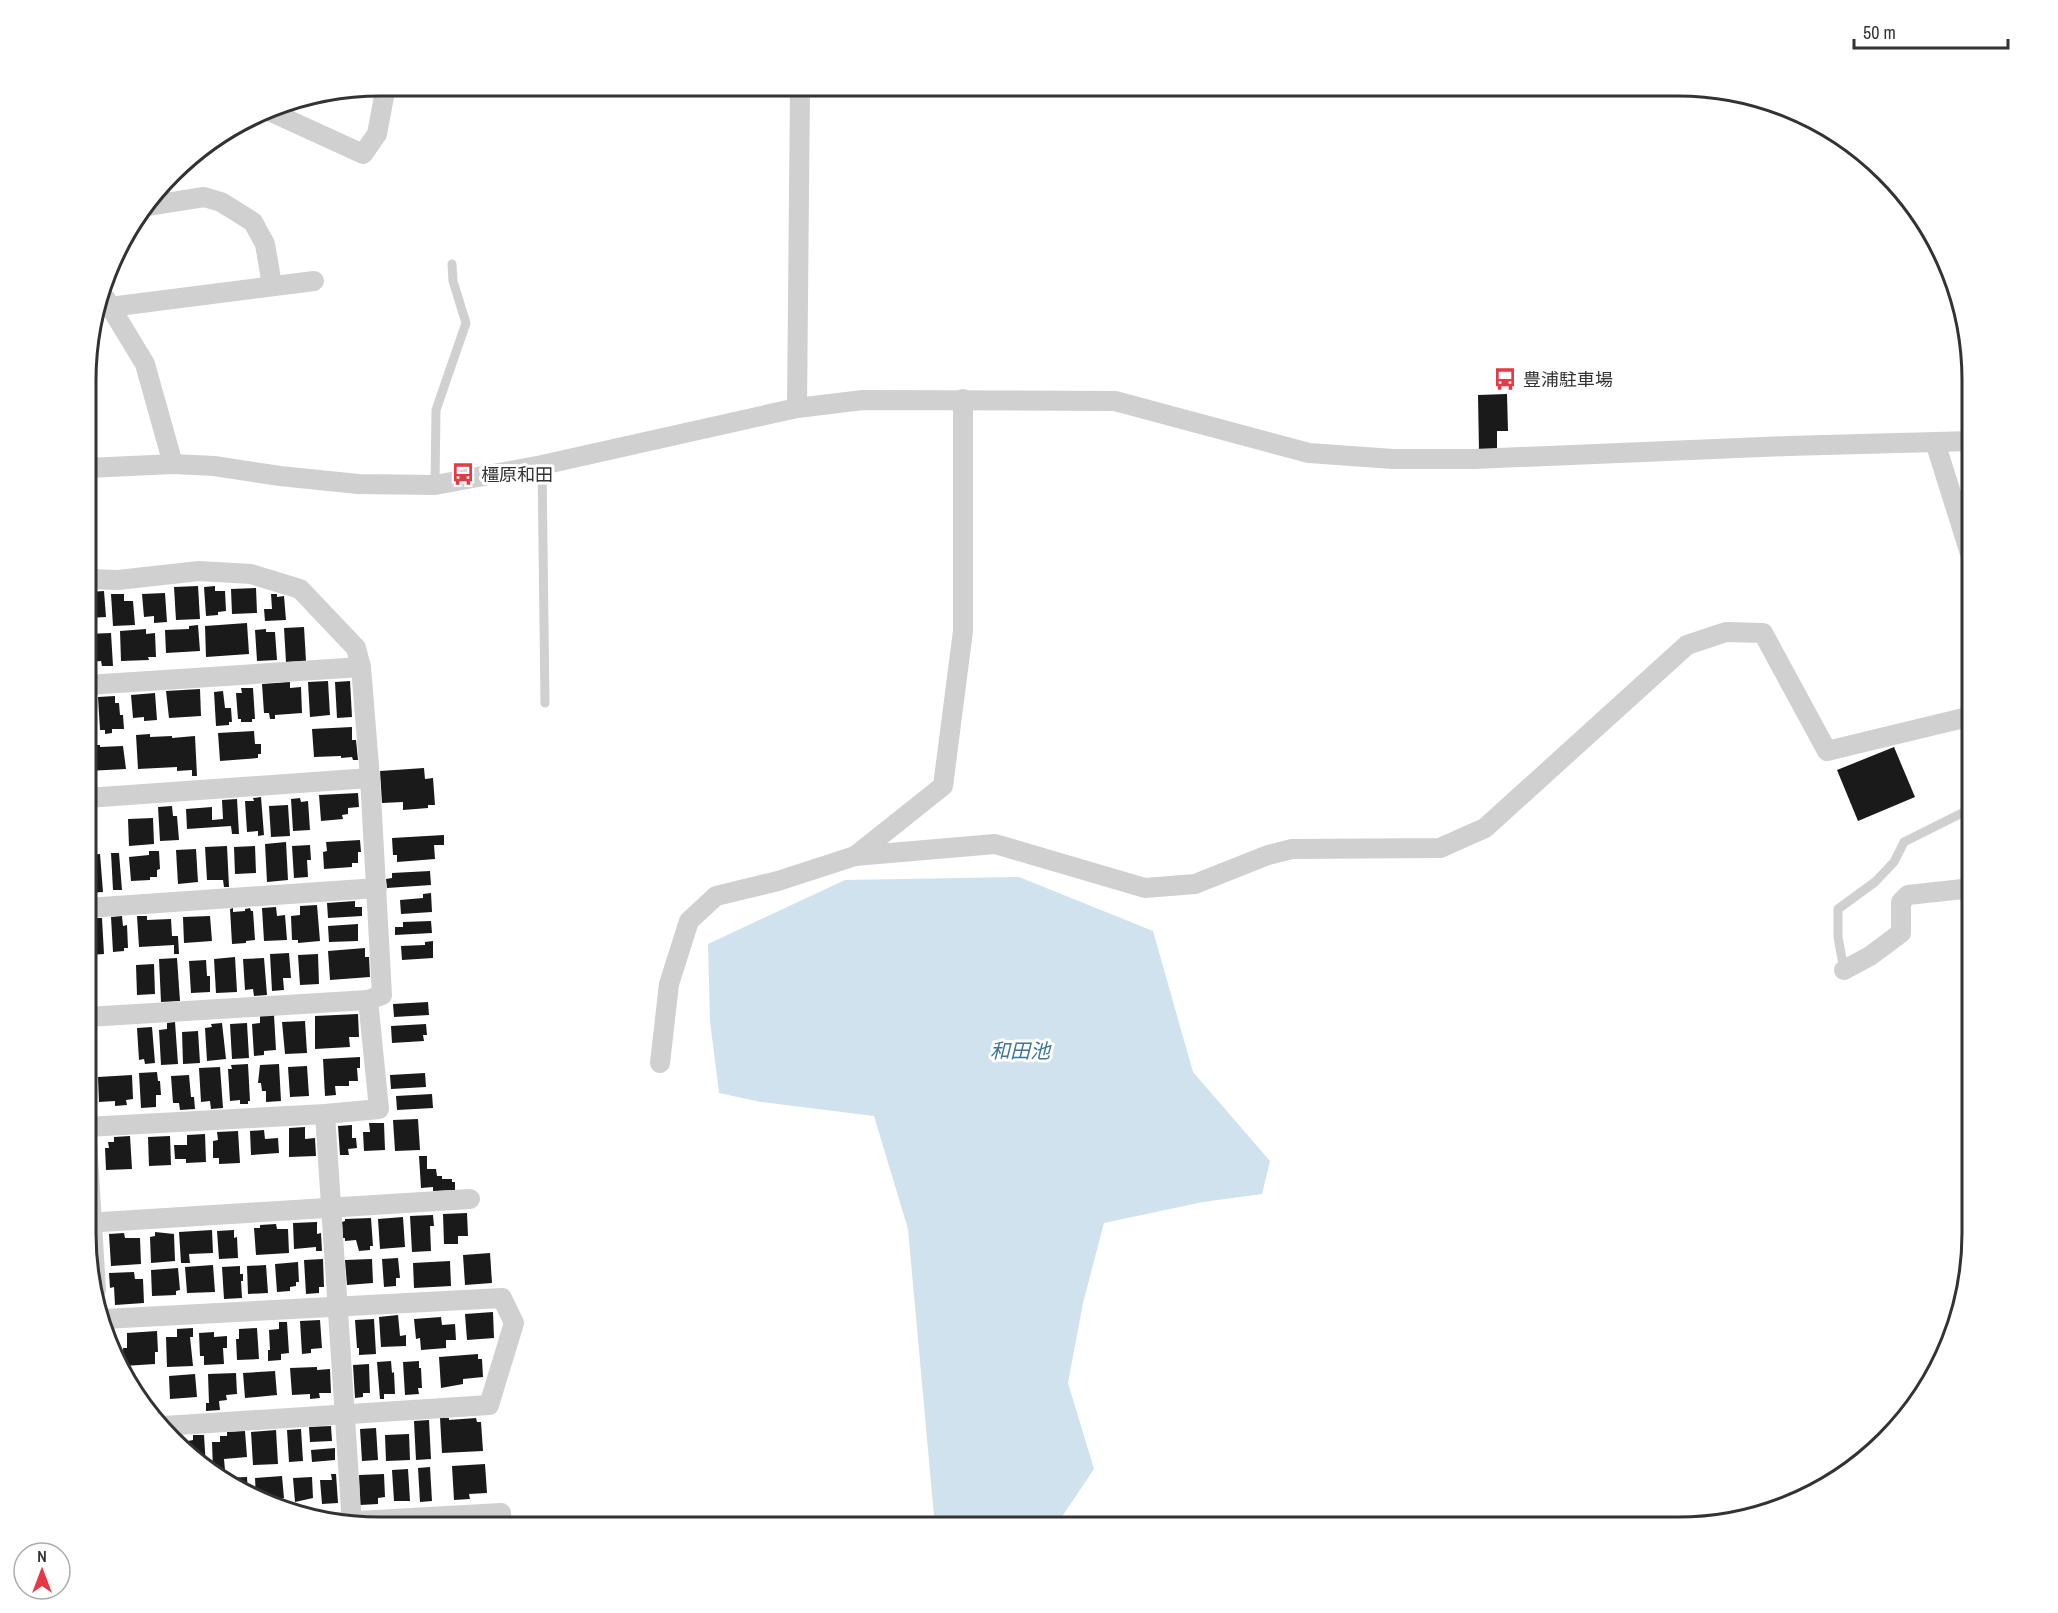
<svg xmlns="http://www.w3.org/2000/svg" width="2058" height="1613" font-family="'Archivo Narrow','Noto Sans JP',sans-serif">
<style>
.water{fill:#cfe2ee}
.building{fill:#1a1a1a}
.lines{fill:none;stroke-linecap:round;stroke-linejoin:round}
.service{stroke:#d0d0d0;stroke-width:9}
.minor{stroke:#d0d0d0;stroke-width:20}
.labels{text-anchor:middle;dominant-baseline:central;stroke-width:6;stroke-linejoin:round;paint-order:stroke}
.poi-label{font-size:18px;fill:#333;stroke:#fff;text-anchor:start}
.water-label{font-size:20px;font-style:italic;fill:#3f7597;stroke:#fff}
.rim{fill:none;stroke:#333;stroke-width:3}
</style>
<rect width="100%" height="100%" fill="#fff"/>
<path class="water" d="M1019,877L1153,931L1193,1072L1270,1161L1262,1194L1203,1202L1104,1223L1083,1303L1068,1383L1094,1469L1055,1527H935L908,1229L874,1116L761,1102L719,1093L710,1021L708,944L845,880Z"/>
<g class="building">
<path d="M1507,394L1508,431H1497V450L1479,451L1478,395Z"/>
<path d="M198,586L200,619L176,620L174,587Z"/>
<path d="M215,586V591H225L226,611L218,612V615L206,616L204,587Z"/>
<path d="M256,588L257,613L232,614L231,589Z"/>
<path d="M104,591L106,617L87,618L88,592Z"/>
<path d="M165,593L167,622L154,623V616L144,617L142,594Z"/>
<path d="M111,594H124V601H133L135,625L113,626Z"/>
<path d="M271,594H277V597L284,596L286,620L265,621L264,609H272Z"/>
<path d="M247,623L249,654L206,657L205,626Z"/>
<path d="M198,625L200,651L166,653L165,630L189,629V626Z"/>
<path d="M304,627L306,661L286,662L284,628Z"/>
<path d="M146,629V634L155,633L156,657H148L149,660L121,661L120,631Z"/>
<path d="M266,629V632H275L277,660L257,661L255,630Z"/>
<path d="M111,633L113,666H102L101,661L87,662V634Z"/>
<path d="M328,681L330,715L310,717L308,682Z"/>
<path d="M350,681L352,717L337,718L335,682Z"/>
<path d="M290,682V688L301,687L302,713L275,715V719H270L269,713H264L262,684Z"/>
<path d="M241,688H253L255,719H252V722H241V719H238L236,693H242Z"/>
<path d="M200,689L201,716L169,718L166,691Z"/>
<path d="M223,691L225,708H231L232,722H229V725L216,726L214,692Z"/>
<path d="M155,693L157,720L144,721V717L133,718L131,695Z"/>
<path d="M115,696V703H119L120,715H123L124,729H112V733L105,734V730H100L98,697Z"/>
<path d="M91,704L92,727H89L90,733L87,734V705Z"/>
<path d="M352,727V740H356L358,760H353L352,757L341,758V756L314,757L312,729Z"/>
<path d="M254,731L255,744H261V754H258V758L220,761L218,733Z"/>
<path d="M150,734V737L172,736V738L195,736L197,776H192V770L177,771V767L138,769L136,735Z"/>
<path d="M87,745H100V747L123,746L126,769L87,771Z"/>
<path d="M1894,747L1915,797L1858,821L1837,770Z"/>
<path d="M424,768L425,779L433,778L435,805H428V808L403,810V802L382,803L380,771Z"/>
<path d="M358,793L359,807L348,808V814L342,815L343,819L321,821L319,795Z"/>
<path d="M261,797L264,835L258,836V831L247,832L245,801H254L253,798Z"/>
<path d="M300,798L301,802L308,801L310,830L293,831L291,799Z"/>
<path d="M237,799L239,834H232L231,826L187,829L186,809L212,807V820L223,819L222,800Z"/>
<path d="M288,805L290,836L271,837L269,806Z"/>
<path d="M172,806L173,816H177L179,840L160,841L158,807Z"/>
<path d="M153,818L154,844L129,846L128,819Z"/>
<path d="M444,835V845H434L435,859L397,862V855H393L392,838Z"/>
<path d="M360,840L361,852H358V863H352V867L324,869L323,852L327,851L326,842Z"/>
<path d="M286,842L288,880L267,882L265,844Z"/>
<path d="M310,845L311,860H307L308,877L294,878L292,846Z"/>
<path d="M227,846L229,887H224L223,880H207L205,847Z"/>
<path d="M255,846L256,873L235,874L234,847Z"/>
<path d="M196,849L198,882L178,884L176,850Z"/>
<path d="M149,851H159L160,869L157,870V877H150V880L131,881L129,857L149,855Z"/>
<path d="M111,853H119L122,890H113Z"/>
<path d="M100,854L103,892L87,893V855Z"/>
<path d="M430,871L431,885L387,888L386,879L392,878V873Z"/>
<path d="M431,893L432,912L401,914L400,900L423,898V894Z"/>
<path d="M355,901V907H362V916L328,918L327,903Z"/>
<path d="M317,905L320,941L298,943V940H292L291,916L300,915V906Z"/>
<path d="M276,907L277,916L285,915L287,940L264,941L262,908Z"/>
<path d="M233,908V912L245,911V909L250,908L251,911H253L255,940L246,941V943L232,944L230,909Z"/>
<path d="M122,916L123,926L127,925L128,948H124V951L113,952L111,917Z"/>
<path d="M137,916H147V920L171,919L172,936H178L179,954H174V945L139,947Z"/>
<path d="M210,916L212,941L184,943L183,917Z"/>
<path d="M93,918H102L104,954L89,955L87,929L93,928Z"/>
<path d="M431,921L432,933L395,935V927H403V922Z"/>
<path d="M358,924V941L329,942L328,926Z"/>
<path d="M433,941V958L402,960L401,946L425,945V942Z"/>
<path d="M365,948V957H369L370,977L330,980L328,951Z"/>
<path d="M289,953L291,978H283L284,990L272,991L270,954Z"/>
<path d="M318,954L319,984L300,985L298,955Z"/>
<path d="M235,957L237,992L216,993L214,959Z"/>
<path d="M177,958L180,1001L161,1002L159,959Z"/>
<path d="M264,958L267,995L254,996L253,989L245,990L243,959Z"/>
<path d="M206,960L207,976H210V992L191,993L189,961Z"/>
<path d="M154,964L155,994L137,995L136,965Z"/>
<path d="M428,1002L429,1015L394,1017L393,1004Z"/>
<path d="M358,1014L359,1037H349L350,1047L315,1049V1016Z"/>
<path d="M274,1015L276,1050L264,1051V1055L254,1056L252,1024L260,1023V1016Z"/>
<path d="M305,1021L307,1053L285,1054L282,1022Z"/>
<path d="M175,1022L178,1064L161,1065L159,1030L167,1029V1023Z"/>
<path d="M222,1023L226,1059L207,1061L205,1028L212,1027L211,1024Z"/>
<path d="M247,1023L249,1058L232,1059L230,1024Z"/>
<path d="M426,1024L427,1035H423L424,1041L392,1043L391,1026Z"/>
<path d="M152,1027L155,1063L145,1064L144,1059L139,1060L137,1028Z"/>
<path d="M198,1031L200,1063L183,1064L182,1032Z"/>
<path d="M360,1057V1068H357L358,1081H349V1086H335L336,1095L325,1096L323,1059Z"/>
<path d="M248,1064L250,1101H248V1104H240V1100L230,1101L228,1069H232L231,1065Z"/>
<path d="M279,1064L281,1101L266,1102V1091H262L261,1083H258L260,1065Z"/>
<path d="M307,1066L309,1096L290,1097L288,1067Z"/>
<path d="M220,1067L223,1108L211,1109L210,1101L201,1102L199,1068Z"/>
<path d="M157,1072L158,1081H160L161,1095H156V1107L141,1108L139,1073Z"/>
<path d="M425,1073L426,1087L391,1089L390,1075Z"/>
<path d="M132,1075L133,1099L126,1100L127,1105L115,1106V1101L99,1102L98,1077Z"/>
<path d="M189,1075L191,1097H194L195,1109L180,1110L179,1103H173L171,1076Z"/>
<path d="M432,1094L433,1108L397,1110L396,1096Z"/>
<path d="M418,1119L420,1150L395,1151L393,1120Z"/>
<path d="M369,1123H384L385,1150L364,1151L363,1132H370Z"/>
<path d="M352,1125V1138H356L357,1148L348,1149L349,1155H340L338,1126Z"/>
<path d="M305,1127V1139L315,1138L316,1156L289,1157V1128Z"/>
<path d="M264,1130L265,1139L278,1138L279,1153L251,1155L250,1131Z"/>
<path d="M238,1131L240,1163L219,1164V1158H213V1141L218,1140L217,1132Z"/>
<path d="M205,1134L206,1162L186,1163V1159H175L174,1145H187V1135Z"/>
<path d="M130,1136L132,1169L106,1170L105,1148H109L108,1142H114V1137Z"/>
<path d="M170,1136L171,1165L149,1166L148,1137Z"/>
<path d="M419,1156H427V1169H436L437,1176H442V1179H452V1182H455V1190L433,1191V1187L421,1188Z"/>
<path d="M467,1213L468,1236H458V1244H444L443,1214Z"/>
<path d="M433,1215L434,1226H430L431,1251L412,1252L410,1216Z"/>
<path d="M403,1217L405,1247L380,1249L378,1219Z"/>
<path d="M371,1218L373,1246H370V1250L359,1251L356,1240L345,1241V1238H343L342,1222L345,1221V1219Z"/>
<path d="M317,1222V1234L321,1233L322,1251H316V1247L294,1249L293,1223Z"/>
<path d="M276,1224L277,1229H288L289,1253L256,1255L254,1228H260V1225Z"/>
<path d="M212,1230L213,1253L189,1254L190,1263H181L179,1232Z"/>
<path d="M234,1230V1238L237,1237L238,1258L219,1259L217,1231Z"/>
<path d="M155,1232L174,1234L175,1261L151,1263L150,1237L155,1236Z"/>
<path d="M124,1233L125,1238H140L141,1264L111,1266L109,1234Z"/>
<path d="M490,1253L492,1283L465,1285L463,1255Z"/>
<path d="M398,1258L400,1278H396V1286L384,1287L382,1259Z"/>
<path d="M323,1259L324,1287H319V1293L306,1294L304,1260Z"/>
<path d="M372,1259L373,1283L347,1285L345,1260Z"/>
<path d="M450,1261L451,1286L414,1288L413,1263Z"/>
<path d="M298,1262L299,1282H296V1286L290,1287V1291L277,1292L275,1264Z"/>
<path d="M213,1265L215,1292L187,1293L185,1267Z"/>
<path d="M266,1265L268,1293L248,1294L247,1266Z"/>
<path d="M240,1266V1274H243V1281H241L242,1298L224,1299L222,1267Z"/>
<path d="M178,1268L180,1290L176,1291V1295L152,1296L151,1270Z"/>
<path d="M134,1272L135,1279H143L144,1303L115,1305L114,1287L110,1288L109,1273Z"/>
<path d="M493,1312L494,1338L467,1340L465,1314Z"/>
<path d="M398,1315L400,1336L406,1335V1346L381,1347L379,1317Z"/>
<path d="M441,1317L442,1325L455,1324L456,1340H446V1348L421,1350L420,1338L416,1339L414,1319Z"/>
<path d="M374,1319L376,1354L359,1355V1348H357L355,1320Z"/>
<path d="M320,1320L322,1348L311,1349V1353L302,1354L300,1321Z"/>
<path d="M279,1322H287L289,1353L281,1354V1360L268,1361V1350H270L269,1330L279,1329Z"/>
<path d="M193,1328V1337H190L193,1366L167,1367L166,1337H177V1329Z"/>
<path d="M257,1328L259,1359L237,1360L236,1339H239V1329Z"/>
<path d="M157,1331L158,1352H155V1364L124,1366L123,1348H127V1333Z"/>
<path d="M214,1332V1337L227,1336V1348H223L224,1364L204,1365V1356H200L199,1333Z"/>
<path d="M478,1354V1359H482L483,1377L463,1379V1384L441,1388L439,1357Z"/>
<path d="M391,1361L392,1373L394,1372L395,1394H384V1399H380L377,1362Z"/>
<path d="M419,1361V1368H421L422,1388H418L419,1394L405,1395L403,1362Z"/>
<path d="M369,1364L370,1393H363V1397L355,1398L353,1365Z"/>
<path d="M317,1367V1370L330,1369L331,1393H319L320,1398L310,1399V1394L292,1395L290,1368Z"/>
<path d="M275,1371L277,1395L245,1398L243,1373Z"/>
<path d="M236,1373L237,1394L226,1395L227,1400L219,1401L220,1410L206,1411V1403H209L208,1374Z"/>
<path d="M195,1374L197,1397L170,1399L169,1376Z"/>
<path d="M440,1418H449V1420L476,1418L477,1422H481L483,1451L442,1453Z"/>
<path d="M429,1420L431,1459L416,1460L414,1421Z"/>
<path d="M331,1426L332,1441L310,1442L309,1427Z"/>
<path d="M376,1428L378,1460L362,1461L360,1429Z"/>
<path d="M301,1429L303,1461L289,1462L287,1430Z"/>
<path d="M276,1430L278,1464L253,1465L251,1432Z"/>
<path d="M245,1431L247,1457L224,1459L225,1470H213L212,1442H220V1436H227V1432Z"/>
<path d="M409,1434L410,1460L386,1461L385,1435Z"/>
<path d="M193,1435H204L206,1467L189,1456L188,1441L193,1440Z"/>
<path d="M335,1448V1460L312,1462L311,1450Z"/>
<path d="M485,1464L487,1493L469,1494L470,1499L454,1500L452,1466Z"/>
<path d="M430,1467L432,1501L420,1502L418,1468Z"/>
<path d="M408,1469L410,1501H394L392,1470Z"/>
<path d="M331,1474H336L338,1503L322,1504L320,1480H332Z"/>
<path d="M384,1474L385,1497L378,1498V1504L360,1505L359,1475Z"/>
<path d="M282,1476L284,1498H273V1502L264,1503L256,1498L255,1478Z"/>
<path d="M247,1477L248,1493L224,1478Z"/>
<path d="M312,1477L313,1498L295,1502L293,1478Z"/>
</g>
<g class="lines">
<g class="service">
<path d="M542,465L545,703"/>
<path d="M435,485L436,410L466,323L453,281L452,264"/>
<path d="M1844,970L1838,937V909L1875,882L1894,862L1904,842L1972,808"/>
</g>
<g class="minor">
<path d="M269,111L363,154L377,134L386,86"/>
<path d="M147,206L204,197L221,202L253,222L265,244L272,285"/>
<path d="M105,298L145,364L173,464"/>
<path d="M110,307L314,281"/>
<path d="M797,408L800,86"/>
<path d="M1935,442L1972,560"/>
<path d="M88,468L173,464L214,466L280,476L358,484L435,485L542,465L797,408L863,400L1115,401L1309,453L1393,459H1474L1788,446L1972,441"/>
<path d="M87,685L361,667"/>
<path d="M87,798L370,778"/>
<path d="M855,856L995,844L1145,888L1195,884L1268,855L1292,849L1440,848L1485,828L1687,645L1726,632L1763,633L1827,751L1972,716"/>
<path d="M87,908L377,888"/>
<path d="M1844,970L1870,956L1901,933V902L1908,895L1972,888"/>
<path d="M87,1017L368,1000"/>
<path d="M660,1063L669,984L689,921L716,896L778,881L855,856L943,786L963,631V399"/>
<path d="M325,1114L352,1525"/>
<path d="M86,1123L96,1290"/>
<path d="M86,1127L325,1114L379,1109L368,1000L382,995L370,778L361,667L356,648L300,589L251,574L199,571L118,580L88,579"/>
<path d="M86,1223L470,1199"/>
<path d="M104,1319L502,1298L514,1323L489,1405L164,1426"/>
<path d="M339,1522L501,1513L502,1527"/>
</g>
</g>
<defs>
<g id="bus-bare" transform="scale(1.8)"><path d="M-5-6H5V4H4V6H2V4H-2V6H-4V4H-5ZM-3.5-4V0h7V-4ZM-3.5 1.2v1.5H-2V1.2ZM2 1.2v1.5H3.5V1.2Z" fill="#e63946" stroke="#fff" stroke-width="2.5" paint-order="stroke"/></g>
</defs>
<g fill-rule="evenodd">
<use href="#bus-bare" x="1505" y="379"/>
<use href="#bus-bare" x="463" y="474"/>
</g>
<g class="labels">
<g class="poi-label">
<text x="1523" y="379">豊浦駐車場</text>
<text x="481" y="474">橿原和田</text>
</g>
<g class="water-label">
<text x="1020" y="1050">和田池</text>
</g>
</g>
<path d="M0 0H2058V1613H0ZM380 96H1678A284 284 0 0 1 1962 380V1233A284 284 0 0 1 1678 1517H380A284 284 0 0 1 96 1233V380A284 284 0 0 1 380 96Z" fill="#fff" fill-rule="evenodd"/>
<path class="rim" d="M380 96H1678A284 284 0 0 1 1962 380V1233A284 284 0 0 1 1678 1517H380A284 284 0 0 1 96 1233V380A284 284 0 0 1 380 96Z"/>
<g transform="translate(42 1571)"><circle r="28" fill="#ffffff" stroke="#adadad" stroke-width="1.5"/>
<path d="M0-4.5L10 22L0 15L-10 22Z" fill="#e63946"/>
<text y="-9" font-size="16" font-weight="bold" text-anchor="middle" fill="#333333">N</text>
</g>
<path d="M1854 39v9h154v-9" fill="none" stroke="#333333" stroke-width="3"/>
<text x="1863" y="39" font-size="18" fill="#333333" stroke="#ffffff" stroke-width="4.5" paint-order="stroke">50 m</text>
</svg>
